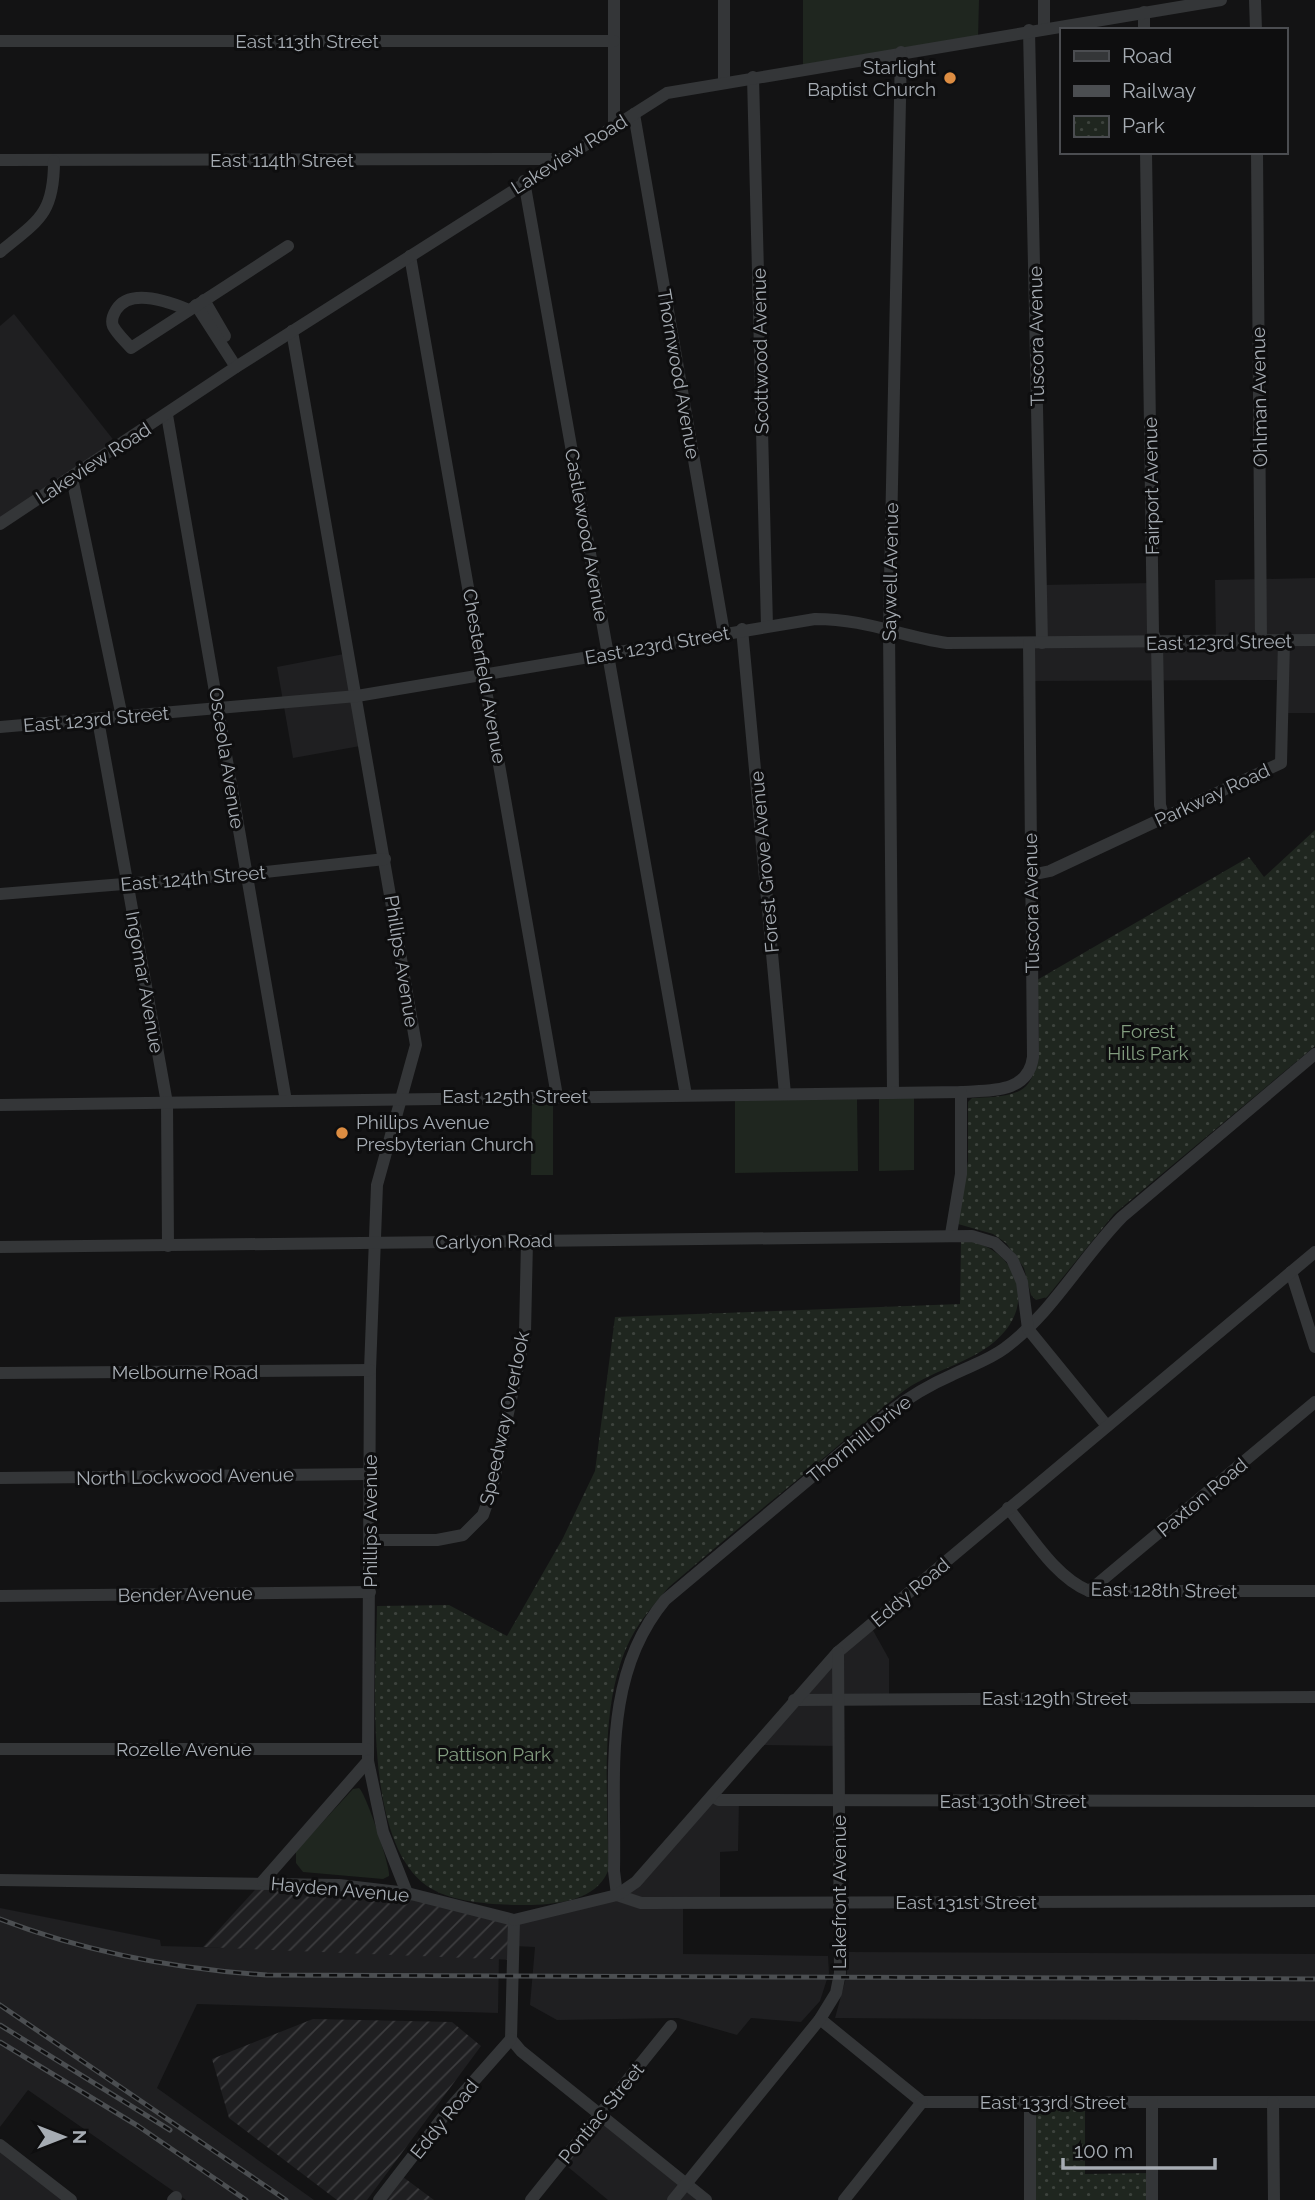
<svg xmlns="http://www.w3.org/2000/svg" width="1315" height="2200" font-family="Raleway,sans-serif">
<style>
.built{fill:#1f1f21}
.industrial{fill:url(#industrial-furrows)}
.green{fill:#1f261f}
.park{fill:url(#park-dots)}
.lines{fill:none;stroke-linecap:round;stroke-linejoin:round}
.minor{stroke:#343638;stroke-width:12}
.rail-casing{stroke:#4b4e51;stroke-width:5}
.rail{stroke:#0e0e0f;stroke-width:2.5;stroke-dasharray:8;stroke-linecap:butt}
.poi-dot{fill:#dd8d42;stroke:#0e0e0f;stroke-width:2.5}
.labels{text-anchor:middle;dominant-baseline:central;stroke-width:6;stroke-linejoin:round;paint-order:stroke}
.street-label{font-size:19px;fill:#a6acb3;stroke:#0e0e0f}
.poi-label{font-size:19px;fill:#a6acb3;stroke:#0e0e0f;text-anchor:end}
.park-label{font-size:19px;fill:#829c7f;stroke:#0e0e0f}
</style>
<defs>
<pattern id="industrial-furrows" width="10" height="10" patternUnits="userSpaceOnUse" patternTransform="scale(1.75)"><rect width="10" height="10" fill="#1f1f21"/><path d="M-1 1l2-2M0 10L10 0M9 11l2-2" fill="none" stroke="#3d3d3f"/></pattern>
<pattern id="park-dots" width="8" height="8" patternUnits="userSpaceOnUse" patternTransform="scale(1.75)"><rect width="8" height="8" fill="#1f261f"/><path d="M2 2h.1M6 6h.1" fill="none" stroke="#3d433d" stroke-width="1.8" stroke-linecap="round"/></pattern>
</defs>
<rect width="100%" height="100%" fill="#131314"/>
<g class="built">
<path d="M14,314L119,447L0,524V326Z"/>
<path d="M1315,578V713H1283V680L1029,681V643H1042L1041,585L1152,583L1157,643L1216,641L1215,580Z"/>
<path d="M349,653L366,745L293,758L277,667Z"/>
<path d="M870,1625L889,1659V1698L838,1699V1746L755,1745Z"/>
<path d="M712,1796L739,1800L738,1851L720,1852V1902L683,1903V1954L828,1956L829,1973L820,2001L801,2022L751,2018L737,2035L678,2018L557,2020L530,2005L535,1947L514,1946V1920L617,1895Z"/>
<path d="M0,1908L160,1940L161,1946L499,1955L498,2013L197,2004L157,2088L314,2200H186L28,2090L0,2127Z"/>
<path d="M847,1952L1315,1954V2021L835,2018L847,1974Z"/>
<path d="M599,2116L706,2200H608L562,2162Z"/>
<path d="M0,2146L71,2200H0Z"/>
</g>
<g class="industrial">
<path d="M263,1881L339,1885L514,1920V1960L203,1947Z"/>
<path d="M313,2019L452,2022L481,2046L367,2200H337L229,2118L212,2059Z"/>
<path d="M399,2174L434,2200H379Z"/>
</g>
<g class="green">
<path d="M803,0H979L978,39L803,69Z"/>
<path d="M879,1098H914V1170L879,1171Z"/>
<path d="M857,1099L858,1171L735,1173V1100Z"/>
<path d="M532,1101H553V1175H531Z"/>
<path d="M359,1788C366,1793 391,1869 389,1876L383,1879L303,1872L296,1863V1851L353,1789Z"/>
</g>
<g class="park">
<path d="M1315,830V1046L1114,1214L1047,1297L1036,1300L1031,1295L1024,1268L1006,1243L993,1234L958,1224L968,1161V1102L972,1098C987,1097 1007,1098 1021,1090C1047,1076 1037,1008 1037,980L1249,857L1264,877Z"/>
<path d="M961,1240C1008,1243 1037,1292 1005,1331C981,1361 936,1368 905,1390C876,1412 848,1438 820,1461C769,1503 719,1544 669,1587C655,1603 641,1619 631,1638C597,1704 609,1798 608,1871C596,1900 560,1904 531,1905C500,1905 453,1904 427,1886C362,1840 376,1677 377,1606L449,1605L507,1636L563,1538L595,1471L615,1317L960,1304Z"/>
<path d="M1030,2102H1085V2174L1152,2173V2200H1030Z"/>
</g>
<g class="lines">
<g class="minor">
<path d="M614,0V126"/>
<path d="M724,0V82"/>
<path d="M1044,0V27"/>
<path d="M1255,0L1256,30"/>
<path d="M1144,12V30"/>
<path d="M1029,30L1042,643"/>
<path d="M0,41H614"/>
<path d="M753,77L767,626"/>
<path d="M634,114L724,633"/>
<path d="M1146,152L1153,633L1157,643L1160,805L1164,818"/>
<path d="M1257,152L1261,641"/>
<path d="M0,160L563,159"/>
<path d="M524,181L686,1095"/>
<path d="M0,252C39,220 54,214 54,161"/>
<path d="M410,256L557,1096"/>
<path d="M204,300L225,336"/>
<path d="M196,305L236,367"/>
<path d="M189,310C170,302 130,287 116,310C113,315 111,321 113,326C117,334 126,342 131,348L288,246"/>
<path d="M292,331L416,1045L377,1185L370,1370L368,1761L383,1832L407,1893"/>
<path d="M167,415L286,1101"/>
<path d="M72,478L122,717"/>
<path d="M0,524L236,367L667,93L1221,0"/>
<path d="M742,629L785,1094"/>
<path d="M98,720L167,1103L168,1246"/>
<path d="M0,727L357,696L815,619C866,619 899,636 947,643L1315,640"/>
<path d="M1031,875L1050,871L1281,763L1284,641"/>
<path d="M0,894L247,874L385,859"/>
<path d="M1315,1054L1122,1217C1080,1260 1053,1312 1005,1348C989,1360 970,1366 952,1375C929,1385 909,1397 888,1413L665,1600C601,1677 616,1777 614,1871L617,1895L641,1903L1315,1901"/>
<path d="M893,1093L889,629L901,52"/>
<path d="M0,1105L961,1092C990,1090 1028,1094 1033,1057L1029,643"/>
<path d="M951,1234L961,1174V1092"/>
<path d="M0,1247L972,1236L995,1243L1012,1259L1022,1282L1028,1329L1107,1426"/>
<path d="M1291,1272L1315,1347"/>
<path d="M0,1373L370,1370"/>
<path d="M0,1478L370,1474"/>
<path d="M1008,1508C1031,1536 1055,1577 1089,1591H1315"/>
<path d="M370,1540H437L463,1535L483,1515L492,1489L525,1333L527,1241"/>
<path d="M1089,1591L1315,1402"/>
<path d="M0,1596L370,1592"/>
<path d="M794,1700L1315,1697"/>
<path d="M0,1749H367"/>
<path d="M712,1796L719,1800L1315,1801"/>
<path d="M0,1880L339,1885L407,1893L514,1920L511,2039L521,2051L706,2200"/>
<path d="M263,1881L368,1761"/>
<path d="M514,1920L617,1895L636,1882L838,1652L1315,1252"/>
<path d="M820,2019L922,2102H1315"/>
<path d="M1030,2102V2200"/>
<path d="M1273,2102L1274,2200"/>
<path d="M0,2145L71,2200"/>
<path d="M173,2200L176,2197"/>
<path d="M379,2200L450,2108L511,2039"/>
<path d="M531,2200L671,2026"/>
<path d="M673,2200L820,2019L836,1993L840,1973L838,1652"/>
<path d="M844,2200L922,2102"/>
<path d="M1152,2200V2102"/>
</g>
<g class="rail-casing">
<g id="rail">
<path d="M0,1919C85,1952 176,1969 267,1975L1315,1979"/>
<path d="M0,2005L286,2200"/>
<path d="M0,2025L170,2130"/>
<path d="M0,2042L138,2126L246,2200"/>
</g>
</g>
<use href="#rail" class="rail"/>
</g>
<g class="poi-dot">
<circle cx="950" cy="78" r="7"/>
<circle cx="342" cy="1133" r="7"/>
</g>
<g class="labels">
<g class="street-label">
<text x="307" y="41">East 113th Street</text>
<text transform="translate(569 154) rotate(-32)">Lakeview Road</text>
<text x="282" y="160">East 114th Street</text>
<text transform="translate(1036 336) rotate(-91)">Tuscora Avenue</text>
<text transform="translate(760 351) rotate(-91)">Scottwood Avenue</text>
<text transform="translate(679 374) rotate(80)">Thornwood Avenue</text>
<text transform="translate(1259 397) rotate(-91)">Ohlman Avenue</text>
<text transform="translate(93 463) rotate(-33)">Lakeview Road</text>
<text transform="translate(1151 486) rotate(-91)">Fairport Avenue</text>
<text transform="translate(587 535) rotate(80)">Castlewood Avenue</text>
<text transform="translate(890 572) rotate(-89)">Saywell Avenue</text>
<text transform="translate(1219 642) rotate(-1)">East 123rd Street</text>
<text transform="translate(657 645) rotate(-10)">East 123rd Street</text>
<text transform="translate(485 676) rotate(80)">Chesterfield Avenue</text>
<text transform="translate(96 719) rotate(-5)">East 123rd Street</text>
<text transform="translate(227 758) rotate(81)">Osceola Avenue</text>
<text transform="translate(1212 795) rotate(-25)">Parkway Road</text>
<text transform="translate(764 862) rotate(-95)">Forest Grove Avenue</text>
<text transform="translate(193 878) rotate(-5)">East 124th Street</text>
<text transform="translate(1031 903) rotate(-91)">Tuscora Avenue</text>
<text transform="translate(402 961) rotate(81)">Phillips Avenue</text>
<text transform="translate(145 982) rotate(80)">Ingomar Avenue</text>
<text x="515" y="1096">East 125th Street</text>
<text transform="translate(494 1241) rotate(-1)">Carlyon Road</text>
<text x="185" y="1372">Melbourne Road</text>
<text transform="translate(504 1418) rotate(-78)">Speedway Overlook</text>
<text transform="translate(859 1439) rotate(-39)">Thornhill Drive</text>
<text transform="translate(185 1476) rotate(-1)">North Lockwood Avenue</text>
<text transform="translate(1202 1497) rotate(-40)">Paxton Road</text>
<text transform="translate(370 1521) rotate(-90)">Phillips Avenue</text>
<text transform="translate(1164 1590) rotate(1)">East 128th Street</text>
<text transform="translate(910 1592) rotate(-40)">Eddy Road</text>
<text transform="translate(185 1594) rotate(-1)">Bender Avenue</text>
<text x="1055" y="1698">East 129th Street</text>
<text x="184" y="1749">Rozelle Avenue</text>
<text x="1013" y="1801">East 130th Street</text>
<text transform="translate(340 1889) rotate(5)">Hayden Avenue</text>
<text transform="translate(839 1892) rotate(-90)">Lakefront Avenue</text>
<text x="966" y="1902">East 131st Street</text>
<text x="1053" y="2102">East 133rd Street</text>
<text transform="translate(601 2113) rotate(-51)">Pontiac Street</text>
<text transform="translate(444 2119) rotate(-51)">Eddy Road</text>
</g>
<g class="poi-label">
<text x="936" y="67">Starlight<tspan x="936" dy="22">Baptist Church</tspan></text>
<text x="356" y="1122" text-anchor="start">Phillips Avenue<tspan x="356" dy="22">Presbyterian Church</tspan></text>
</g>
<g class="park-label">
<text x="1148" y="1031">Forest<tspan x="1148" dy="22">Hills Park</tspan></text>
<text x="494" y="1754">Pattison Park</text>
</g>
</g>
<rect x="1060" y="28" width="228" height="126" fill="#0e0e0f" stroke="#4b4d51" stroke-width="2"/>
<rect x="1074" y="51" width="35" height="10" fill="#343638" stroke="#4b4d51" stroke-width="2"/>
<text x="1122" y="63" font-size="21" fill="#a6acb3">Road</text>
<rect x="1074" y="86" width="35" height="10" fill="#4b4e51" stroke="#4b4d51" stroke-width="2"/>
<text x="1122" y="98" font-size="21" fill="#a6acb3">Railway</text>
<rect x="1074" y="116" width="35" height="21" fill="url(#park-dots)" stroke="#4b4d51" stroke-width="2"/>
<text x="1122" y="133" font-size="21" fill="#a6acb3">Park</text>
<g transform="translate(63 2137) rotate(90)" stroke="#0e0e0f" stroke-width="5" paint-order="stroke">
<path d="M0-5L12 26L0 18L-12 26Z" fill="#a6acb3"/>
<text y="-10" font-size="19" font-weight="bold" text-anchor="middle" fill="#a6acb3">N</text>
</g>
<path d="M1063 2158v10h152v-10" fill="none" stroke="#a6acb3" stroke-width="3.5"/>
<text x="1074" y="2158" font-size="21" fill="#a6acb3" stroke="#0e0e0f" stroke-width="5" paint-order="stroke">100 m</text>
</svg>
